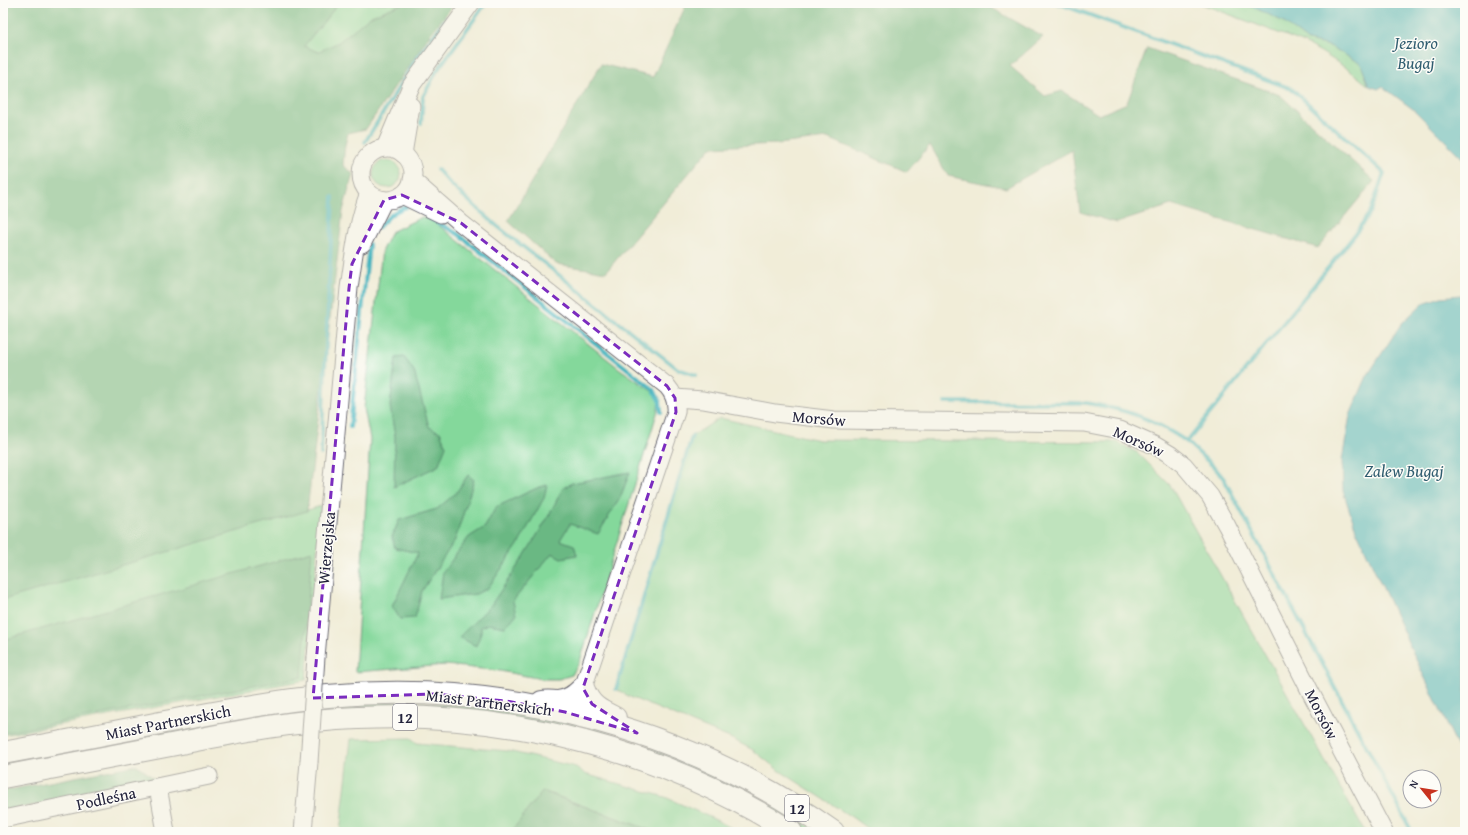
<svg xmlns="http://www.w3.org/2000/svg" width="1468" height="835" font-family="'Gentium Book Plus',serif">
<style>
.green{fill:#84d89b;stroke:#537d6b}
.forest{fill:#6bb883;stroke:#466d5f}
.water{fill:#46b5c0;stroke:#346c7e}
.lines{fill:none;stroke-linecap:round;stroke-linejoin:round}
.stream{stroke:#46b5c0;stroke-width:4}
.minor-casing{stroke:#6a6972;stroke-width:19}
.major-casing{stroke:#6a6972;stroke-width:24}
.minor{stroke:#fff;stroke-width:17}
.major{stroke:#fff;stroke-width:22}
.minor-bridge-casing{stroke:#6a6972;stroke-width:19;stroke-linecap:butt}
.minor-bridge{stroke:#fff;stroke-width:17}
.marked{fill:none;stroke:#7b2cbf;stroke-width:3;stroke-dasharray:8 5;stroke-linejoin:round}
.labels{text-anchor:middle;dominant-baseline:central;stroke-width:3;stroke-linejoin:round;paint-order:stroke}
.shield{fill:#fdfcf7;stroke:#646373;stroke-width:1}
.shield-label{font-size:15px;font-weight:bold;fill:#22223b}
.street-label{font-size:16px;fill:#22223b;stroke:#fdfcf7}
.water-label{font-size:17px;font-style:italic;fill:#305d70;stroke:#fdfcf7}
</style>
<rect width="100%" height="100%" fill="#fdfcf7"/>
<filter id="ink" filterUnits="userSpaceOnUse"><feTurbulence type="fractalNoise" baseFrequency=".025" numOctaves="2"/><feDisplacementMap in="SourceGraphic" scale="8" xChannelSelector="R" yChannelSelector="G"/><feConvolveMatrix kernelMatrix="1 2 1 2 8 2 1 2 1" color-interpolation-filters="sRGB"/></filter>
<filter id="wash" filterUnits="userSpaceOnUse"><feTurbulence type="fractalNoise" baseFrequency=".012" numOctaves="4" result="noise"/><feDisplacementMap in="SourceGraphic" scale="16" xChannelSelector="R" yChannelSelector="G"/><feGaussianBlur stdDeviation="0.9" result="paint"/><feColorMatrix in="noise" values="0 0 0 0 0 0 0 0 0 0 0 0 0 0 0 0 0 1.4 0 .05"/><feComposite in="paint" operator="in"/></filter>
<g filter="url(#wash)">
<rect width="100%" height="100%" fill="#f1edd8"/>
<g class="green">
<path d="M125,3H404L369,17L339,42L318,52L303,46Z"/>
<path d="M1199,3H1240L1255,8L1282,21L1308,41L1330,46L1361,64L1369,86L1349,70L1321,52L1302,42Z"/>
<circle cx="387" cy="174" r="14"/>
<path d="M422,217L432,220L620,369L659,396L658,410L580,661L572,675L559,679H542L500,671L446,665L355,672L370,439L364,408L382,250L391,232Z"/>
<path d="M720,418L819,440L1117,442L1138,453L1170,485L1365,832H872L853,818L777,769L753,750L732,739L630,697L616,689L692,436Z"/>
<path d="M321,506L306,680L3,735V600Z"/>
<path d="M400,701L507,709L602,730L723,776L819,832H807L770,810L466,712L3,769V761L299,707Z"/>
<path d="M411,738L417,743L508,751L576,767L585,774L665,797L716,820L739,832H655L543,791L511,832H340L351,739Z"/>
</g>
<g class="forest">
<path d="M3,3H339L304,46L318,52L339,42L369,17L404,3H455L431,33L366,129L348,133L345,145L343,165L353,174L343,211L307,511L3,600Z"/>
<path d="M687,3H983L1043,37L1010,66L1045,96L1062,91L1099,115L1127,103L1147,48L1280,95L1374,181L1318,248L1171,205L1117,223L1080,212L1072,150L1006,188L948,176L930,145L907,172L828,138L778,144L711,147L606,272L556,264L508,221L601,64L653,77Z"/>
<path d="M404,357L414,371L429,427L440,432L446,446L438,466L394,487L395,437L390,406L396,358Z"/>
<path d="M630,472L620,498L598,534L570,524L560,540L574,545L577,555L561,558L552,553L513,601L516,615L505,627L488,624L481,627V633L476,646L459,637L491,605L523,558L547,519L563,488L572,483Z"/>
<path d="M468,475L474,480L455,540L422,591L415,618L400,619L392,606L418,553L395,548L392,537L399,520L437,509L456,493Z"/>
<path d="M547,485L544,498L518,545L488,588L476,594L439,599L443,572L469,537L485,527L496,507L537,488Z"/>
<path d="M312,551L302,677L3,733V640Z"/>
<path d="M137,765L160,783L3,811V791Z"/>
<path d="M542,791L655,832H511Z"/>
</g>
<g class="water">
<path d="M1240,3H1465V161L1414,110L1383,87L1378,89L1369,86L1361,64L1330,46L1308,41L1282,21L1255,8Z"/>
<path d="M1460,295L1465,297V762L1420,668L1356,530L1343,491L1342,460L1350,415L1367,376L1401,324L1423,303L1441,297Z"/>
</g>
<g class="lines">
<g class="stream">
<path d="M1057,3L1292,89L1384,173L1371,211L1353,237L1187,442L1215,468L1224,479L1412,832"/>
<path d="M421,123L423,97L436,72L486,3"/>
<path d="M365,142L417,58L447,18"/>
<path d="M437,169L451,185L497,226L678,369L696,375"/>
<path d="M428,217L458,234L654,390L660,402L661,412"/>
<path d="M378,228C386,219 394,210 406,207"/>
<path d="M945,402L1086,403C1128,410 1152,418 1187,442"/>
<path d="M350,427L369,244"/>
<path d="M321,454L333,197"/>
<path d="M616,689L692,436"/>
</g>
</g>
</g>
<g filter="url(#ink)">
<g class="lines">
<g class="minor-casing">
<g id="minor">
<path d="M385,148L411,86L471,3"/>
<circle cx="387" cy="174" r="26"/>
<path d="M403,154L411,106"/>
<path d="M412,180L461,223L667,386C674,394 677,402 676,412L583,688"/>
<path d="M402,195L441,214"/>
<path d="M362,244L384,200"/>
<path d="M675,398L703,400L775,413L834,420L1084,423L1120,430L1156,446L1171,455L1184,465L1210,496L1227,526L1311,693L1384,832"/>
<path d="M316,657L349,288C354,255 357,223 369,193"/>
<path d="M158,787L166,832"/>
<path d="M3,819L209,776"/>
<path d="M303,832L309,762"/>
</g>
</g>
<g class="major-casing">
<g id="major">
<path d="M542,702C548,701 553,702 558,702C569,701 576,695 583,688C590,706 598,710 615,718"/>
<path d="M3,753C57,743 111,733 165,722C219,712 273,701 328,696C504,679 689,729 833,832"/>
<path d="M3,777C61,766 118,755 176,744C236,732 297,720 358,718C511,711 662,750 791,832"/>
</g>
</g>
<use href="#minor" class="minor"/>
<use href="#major" class="major"/>
<g class="minor-bridge-casing">
<path id="minor-bridge" d="M309,762L316,657"/>
</g>
<use href="#minor-bridge" class="minor-bridge"/>
</g>
</g>
<path d="M0 0H1468V835H0ZM402,195L461,223L667,386L675,398L676,412L583,688L592,704L637,733L565,712L506,701L434,694L313,698L349,288L352,264L384,200Z" fill="#f1edd8" fill-opacity=".55" fill-rule="evenodd"/>
<path class="marked" d="M402,195L461,223L667,386L675,398L676,412L583,688L592,704L637,733L565,712L506,701L434,694L313,698L349,288L352,264L384,200Z"/>
<g class="labels">
<g class="shield">
<rect x="393" y="704" width="24" height="26" rx="3"/>
<rect x="785" y="795" width="24" height="26" rx="3"/>
</g>
<g class="shield-label">
<text x="405" y="717">12</text>
<text x="797" y="808">12</text>
</g>
<g class="street-label">
<text transform="translate(819 418) rotate(5)">Morsów</text>
<text transform="translate(1139 441) rotate(24)">Morsów</text>
<text transform="translate(326 548) rotate(-85)">Wierzejska</text>
<text transform="translate(489 702) rotate(7)">Miast Partnerskich</text>
<text transform="translate(1322 714) rotate(63)">Morsów</text>
<text transform="translate(168 722) rotate(-11)">Miast Partnerskich</text>
<text transform="translate(106 798) rotate(-12)">Podleśna</text>
</g>
<g class="water-label">
<text x="1416" y="42">Jezioro<tspan x="1416" dy="20">Bugaj</tspan></text>
<text x="1404" y="470">Zalew Bugaj</text>
</g>
</g>
<rect width="1468" height="835" fill="none" stroke="#fdfcf7" stroke-width="16"/>
<g transform="translate(1422 789) rotate(300)"><circle r="19" fill="#fdfcf7" stroke="#a5a5ac"/>
<path d="M0-3L7 15L0 10L-7 15Z" fill="#c8321e"/>
<text y="-6" font-size="11" font-weight="bold" text-anchor="middle" fill="#22223b">N</text>
</g>
</svg>
